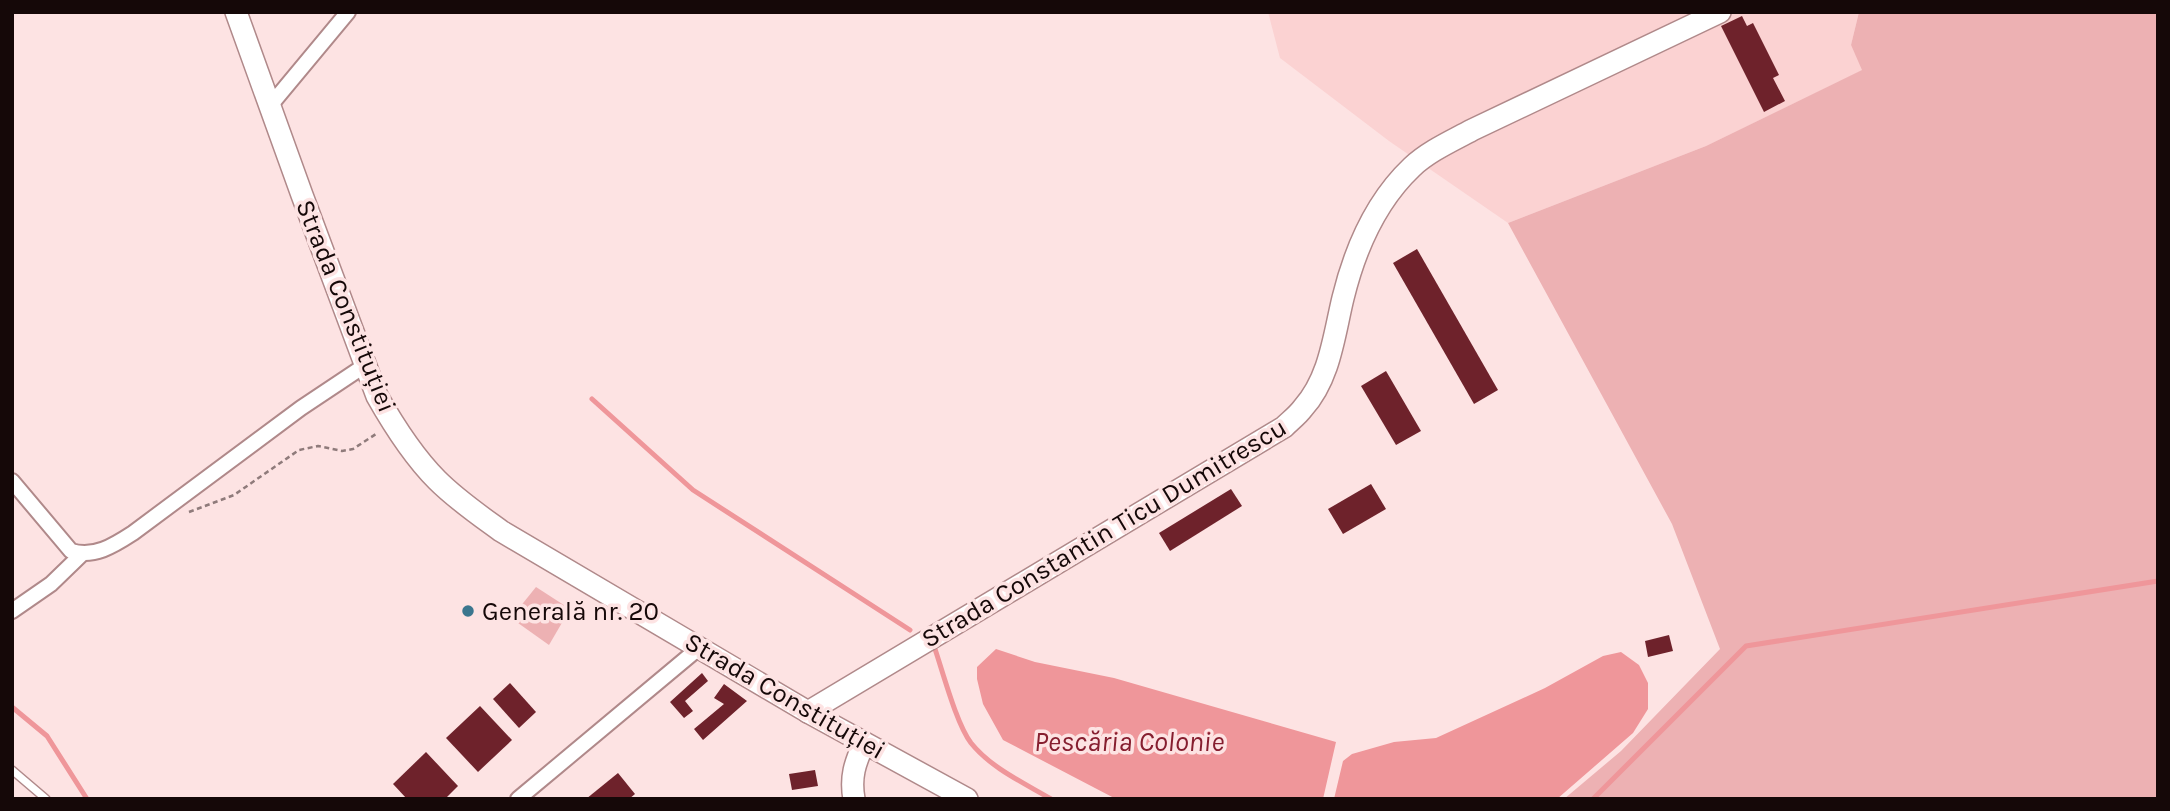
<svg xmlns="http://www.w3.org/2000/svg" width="2170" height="811" font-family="Karla,sans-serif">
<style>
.built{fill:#fbd2d2}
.green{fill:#edb1b3}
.water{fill:#ef969a}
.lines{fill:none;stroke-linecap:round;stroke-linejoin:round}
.stream{stroke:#ef969a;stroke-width:5}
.building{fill:#6e222b}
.lane-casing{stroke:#b0898a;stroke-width:10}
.street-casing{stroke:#b0898a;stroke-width:18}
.secondary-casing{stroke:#b0898a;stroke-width:24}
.path{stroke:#8f7b7b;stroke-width:2.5;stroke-dasharray:5 3.5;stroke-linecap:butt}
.lane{stroke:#fff;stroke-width:7}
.street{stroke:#fff;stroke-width:14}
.secondary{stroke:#fff;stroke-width:21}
.poi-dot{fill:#3b768e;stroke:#fde3e3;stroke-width:2.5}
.labels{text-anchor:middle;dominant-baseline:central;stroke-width:7;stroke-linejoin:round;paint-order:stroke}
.street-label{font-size:26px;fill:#150808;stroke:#fde3e3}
.poi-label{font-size:26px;fill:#150808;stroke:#fde3e3;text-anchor:start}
.water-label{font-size:28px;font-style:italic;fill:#861e2f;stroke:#fde3e3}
</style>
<rect width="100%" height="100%" fill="#fde3e3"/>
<path class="built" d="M1268,12H1859L1851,45L1863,70L1706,146L1508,223L1389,141L1280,58Z"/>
<g class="green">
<path d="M1859,12H2158V799H1564L1621,751L1720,649L1672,524L1508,223L1706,146L1862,70L1851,45Z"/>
<path d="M536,587L570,609L549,645L511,618Z"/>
</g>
<g class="water">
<path d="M996,649L1035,662L1114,678L1336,742L1323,799H1116L1003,740L983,704L977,679V667Z"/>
<path d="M1621,652L1639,665L1648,683V709L1633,733L1557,799H1334L1343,761L1352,754L1394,742L1436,738L1545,688L1603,656Z"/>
</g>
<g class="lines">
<g class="stream">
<path d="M592,399L693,490L910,630"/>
<path d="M934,646C943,672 956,723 971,743C991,768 1024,783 1051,799"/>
<path d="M12,707L47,736L87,799"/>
<path d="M1593,799L1746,646L2158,581"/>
</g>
</g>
<g class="building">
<path d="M1742,16L1747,26L1753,23L1779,75L1773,78L1785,101L1764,112L1721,26Z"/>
<path d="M1417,249L1498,390L1474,404L1393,263Z"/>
<path d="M1386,371L1421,431L1396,445L1361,386Z"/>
<path d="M1371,484L1386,509L1343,534L1328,509Z"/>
<path d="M1231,489L1242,506L1170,551L1159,533Z"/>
<path d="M1669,635L1673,651L1648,657L1645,641Z"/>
<path d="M702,673L708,681L685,701L693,711L684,718L670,702Z"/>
<path d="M510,683L536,712L519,728L493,699Z"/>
<path d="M724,684L747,701L703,740L694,729L724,704L714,698Z"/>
<path d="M480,706L512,740L478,772L446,738Z"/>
<path d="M426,752L458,786L445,799H407L393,784Z"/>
<path d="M815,770L818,786L792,790L789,774Z"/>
<path d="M618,773L635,794L629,799H586Z"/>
</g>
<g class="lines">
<g class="lane-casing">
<path id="lane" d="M12,770L46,799"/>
</g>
<g class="street-casing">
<g id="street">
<path d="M269,107L348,12"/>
<path d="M12,481L71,551C94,558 113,546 133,533L301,408L364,366"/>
<path d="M12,611L51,584L82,554"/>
<path d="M518,799L700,647"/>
</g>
</g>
<g class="secondary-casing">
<g id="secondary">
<path d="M236,12L302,195L377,396C394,426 413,456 437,480C457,500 479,515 501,531L808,712L967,799"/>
<path d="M808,712L1284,427C1290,421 1298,415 1303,408C1330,378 1334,335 1343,298C1355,249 1375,202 1412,167C1429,151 1452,141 1472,130L1720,12"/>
<path d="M854,799C850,777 855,763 864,743"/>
</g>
</g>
<path class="path" d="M189,512L234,495L299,450L318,446L342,451L353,449L376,434"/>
<use href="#lane" class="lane"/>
<use href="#street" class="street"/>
<use href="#secondary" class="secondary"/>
</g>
<circle class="poi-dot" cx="468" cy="611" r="7"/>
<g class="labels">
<g class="street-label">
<text transform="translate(346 306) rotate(68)">Strada Constituției</text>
<text transform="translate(1104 533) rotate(-31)">Strada Constantin Ticu Dumitrescu</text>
<text transform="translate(785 696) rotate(30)">Strada Constituției</text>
</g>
<g class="poi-label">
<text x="482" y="611">Generală nr. 20</text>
</g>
<g class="water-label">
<text x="1129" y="741">Pescăria Colonie</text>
</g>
</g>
<rect width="2170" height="811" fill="none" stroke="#150808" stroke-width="28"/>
</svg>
